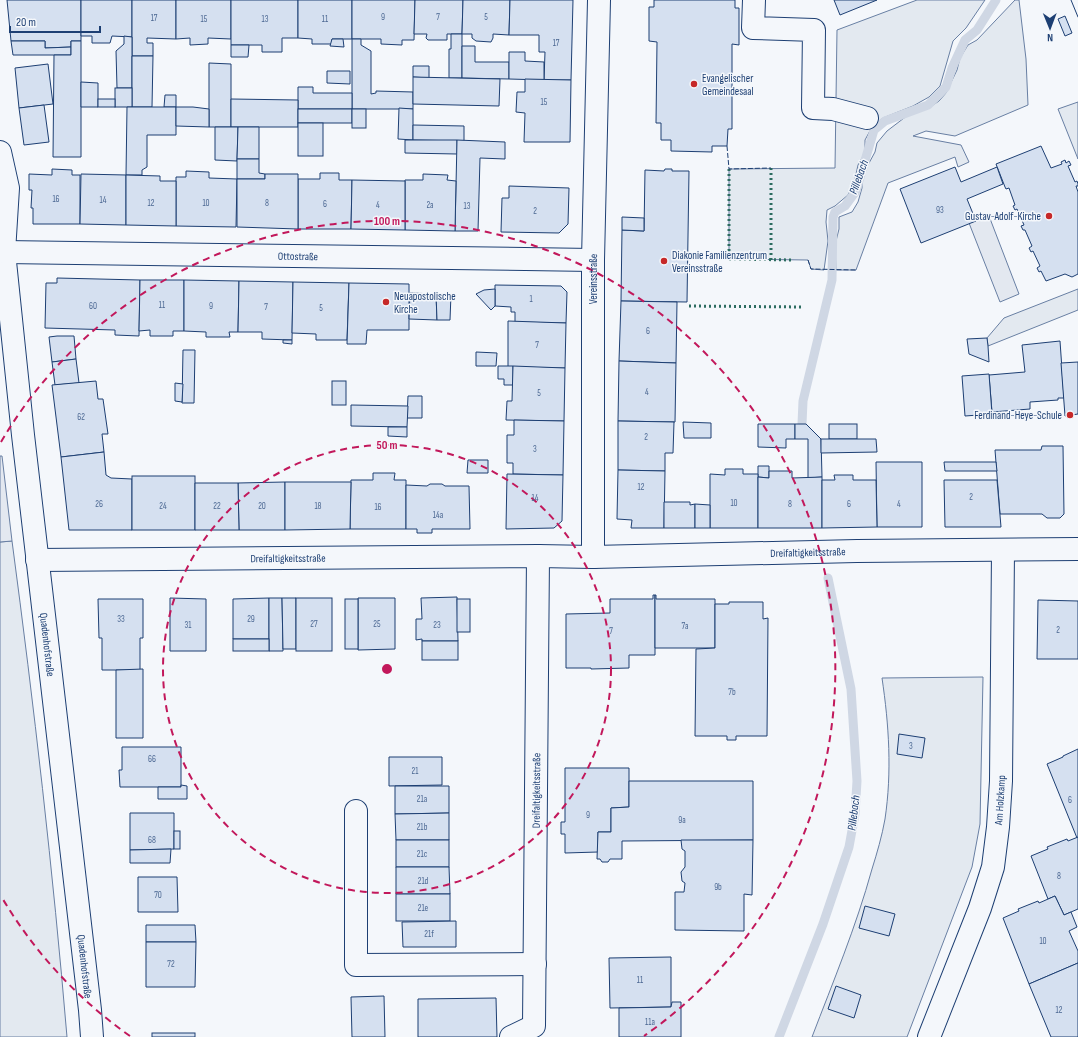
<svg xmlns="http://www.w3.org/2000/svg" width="1078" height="1037" font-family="'Sofia Sans Condensed',sans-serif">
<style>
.green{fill:#e3e9f0;stroke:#687fa3}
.parking{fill:#e3e8f0;stroke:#687fa3}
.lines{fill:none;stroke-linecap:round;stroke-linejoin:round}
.stream{stroke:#cfd7e4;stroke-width:9}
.building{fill:#d5e0f0;stroke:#1d3f73}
.minor-casing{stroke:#1d3f73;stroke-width:24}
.minor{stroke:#f4f7fb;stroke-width:22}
.tram{stroke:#1d3f73;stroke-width:1}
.hedge{stroke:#2c6c60;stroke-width:3;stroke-dasharray:2 3;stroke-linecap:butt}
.fence{stroke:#1d3f73;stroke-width:1;stroke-dasharray:5 2;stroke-linecap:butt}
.ring{fill:none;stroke:#c2185b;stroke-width:2;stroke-dasharray:7 5}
.poi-dot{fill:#c62828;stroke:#f4f7fb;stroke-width:1.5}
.labels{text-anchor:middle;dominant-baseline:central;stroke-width:3;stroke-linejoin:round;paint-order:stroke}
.number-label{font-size:9px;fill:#4b6792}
.poi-label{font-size:11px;fill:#1d3f73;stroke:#f4f7fb;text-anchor:start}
.street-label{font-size:11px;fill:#1d3f73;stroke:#f4f7fb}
.water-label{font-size:12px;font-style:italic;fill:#1d3f73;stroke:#f4f7fb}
.centre{fill:#c2185b;stroke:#f4f7fb;stroke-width:2}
.ring-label{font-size:12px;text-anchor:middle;font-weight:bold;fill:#c2185b;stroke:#f4f7fb;stroke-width:3;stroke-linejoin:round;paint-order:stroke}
</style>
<rect width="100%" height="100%" fill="#f4f7fb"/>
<g class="green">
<path d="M917,0H985L966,28L953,41L940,86L929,97L913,106L883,118L872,127L865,140V153L858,165L854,183L848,195L835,206L827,210L826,222L828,241L824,270L811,269L808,260L729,259V169L835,168L837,30Z"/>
<path d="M1015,0H1019L1026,59L1028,105L955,136L926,131L913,136L961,145L969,162L958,167L955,157L888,183L856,270H836L835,245L839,229V217L852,212L858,202L862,188V176L875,152L877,143L887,131L908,115L930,107L939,101L946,93L957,70L960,58L968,45L977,40Z"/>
<path d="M1078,102V159L1058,109Z"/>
<path d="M1078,289V310L988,346L987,338L1004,318Z"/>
<path d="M12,541C34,706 53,871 67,1037H0V542Z"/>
<path d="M983,677L980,824L972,867L907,1037H812C833,982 856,927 872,869C877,853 882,836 885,819C892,772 889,725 882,678Z"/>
</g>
<g class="parking">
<path d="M989,216L1019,294L1000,302L969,223Z"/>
<path d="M0,456H2L12,541L0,542Z"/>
</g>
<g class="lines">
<g class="stream">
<path d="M802,424L803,401L832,280L833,217L835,212L845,206L856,191L874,130L885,121L928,105L946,87L952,68L965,40L977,30L996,0"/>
<path d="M779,1037L823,924L849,847L855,814L857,781L851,689L828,578"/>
</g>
</g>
<g class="building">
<path d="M7,0H81V41H71V47L45,48V41H11Z"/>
<path d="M81,0H132V37L112,36L110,43H92V36H81Z"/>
<path d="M132,0H176V39L147,38V43H153V56H132Z"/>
<path d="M176,0H231V39L208,38V44L190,45V38L176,39Z"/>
<path d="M231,0H298V38H282V52H262V45H231Z"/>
<path d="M298,0H352V39H332V44H312V39L298,38Z"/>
<path d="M352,0H415L414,40H402V45L381,44V39H352Z"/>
<path d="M415,0H463L462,34H447V40H428L426,38L427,34H414Z"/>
<path d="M463,0H510L509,35L493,34V38L491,42L476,41L472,38V34H462Z"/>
<path d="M510,0H573L571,80H544L545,52H539V35H509Z"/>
<path d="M654,0H735V8H739V45L732,44V129H728L727,146H712V152L671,151V140H661V123H656L657,42L649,41V7H654Z"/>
<path d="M834,0H877L840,15Z"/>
<path d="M1065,16L1072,33L1065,36L1058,19Z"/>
<path d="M451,34H462V78H449V49H451Z"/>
<path d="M124,36L132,37V88H117L116,51L124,44Z"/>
<path d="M332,39H343L344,47L330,46Z"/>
<path d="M352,39H361V45L371,51V94L376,93V91L413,92V109H352Z"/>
<path d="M11,41H45V48L71,47V55H13Z"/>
<path d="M71,41H81V157H53L54,55H71Z"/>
<path d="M231,45H249L248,57H231Z"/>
<path d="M462,46H475V62H509V79L462,78Z"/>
<path d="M509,52H525V61L544,62V80L509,79Z"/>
<path d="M132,56H153L152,107H132Z"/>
<path d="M209,63L231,64V127H209Z"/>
<path d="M48,64L53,104L19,108L15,68Z"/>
<path d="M413,66H429V78L413,77Z"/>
<path d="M327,71H350V84L327,83Z"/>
<path d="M413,77L500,79L499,106L413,104Z"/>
<path d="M525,79L571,80L570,142H524L525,113L516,112L517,92H525Z"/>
<path d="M81,82L98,83V107H81Z"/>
<path d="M298,87H313V93H352V109H298Z"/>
<rect x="115" y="88" width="17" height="19"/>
<path d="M165,95H176V107H164Z"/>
<rect x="98" y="99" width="17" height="8"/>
<path d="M231,99L298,100V127H231Z"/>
<path d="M44,105L49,142L24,145L19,108Z"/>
<path d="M127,107H176V135H147V167L142,170V175H126Z"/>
<path d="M176,107H193L209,109V127L176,126Z"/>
<path d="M399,108L413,109V140L398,139Z"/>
<rect x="298" y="109" width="54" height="14"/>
<rect x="352" y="109" width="14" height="19"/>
<rect x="298" y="123" width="25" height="33"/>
<path d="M413,125L464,126V141L413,140Z"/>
<path d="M215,127H238L237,161L215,160Z"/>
<path d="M238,127H259V159H237Z"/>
<path d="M405,140H457V154L405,153Z"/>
<path d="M457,140L505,142V159L480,158L478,231H455Z"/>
<path d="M1041,146L1051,168L1062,164L1061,162L1065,160L1066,163L1069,161L1071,165L1068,166L1075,182L1077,181L1078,184V186H1076L1078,192V274L1072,277L1065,274L1046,281L1041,271L1039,272L1037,268L1040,266L1033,251L1031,252L1029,248L1032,246L1025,230H1023L1021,226L1024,225L1017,209L1015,210L1013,206L1015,205L1009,188L1006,189L1005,187L996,164Z"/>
<path d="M237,159H259V173L265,174V179H237Z"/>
<path d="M955,167L961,182L997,167L1003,184L967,199L976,221L921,243L900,189Z"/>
<path d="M52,169L72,170V175H80V224H33V208H31L32,190H29V174L52,175Z"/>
<path d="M665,169H672V171H689L687,302L621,301L622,230L644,231L645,170L664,171Z"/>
<path d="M186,171L209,172V178L237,179L236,227L176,226V177H186Z"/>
<path d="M320,173H339V180H352L351,229H298V179H320Z"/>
<path d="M81,174L126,175V225L80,224Z"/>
<path d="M265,174H298V229L237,227V179H265Z"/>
<path d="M423,174L448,175L447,180L456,181L455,231L405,230V180H423Z"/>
<path d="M126,175L160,176V181H176V226L126,225Z"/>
<path d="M352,180L405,181V230L351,229Z"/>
<path d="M509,186L569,188L568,224L559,233L501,232L502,198H509Z"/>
<path d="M622,217L644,218V231L622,230Z"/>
<path d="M57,278L140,280L139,336L115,335V330L45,328L46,283H57Z"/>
<path d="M140,280H184V331H173V336H150V330L139,331Z"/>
<path d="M184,280L239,281L238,332H229L230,337H206V332L184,331Z"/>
<path d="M239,281L293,282L292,340L262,339V332H238Z"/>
<path d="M293,282L349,283L347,340H316V334L292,333Z"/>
<path d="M349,283L409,284V330H367L366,344H347Z"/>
<path d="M495,285L561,286L567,292L566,323L515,322V312H511V307L495,306Z"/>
<path d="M495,289V306L491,310L476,294L484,290Z"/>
<path d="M410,293L436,294L437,320L409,319Z"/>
<path d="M436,294H451L450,320H437Z"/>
<path d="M621,301L677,302L676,363L619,361Z"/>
<path d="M508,321L566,323L565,368L508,367Z"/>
<path d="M57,336H74L76,359L52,362L49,337Z"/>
<path d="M987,338L988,346L989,362L969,354L967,339Z"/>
<path d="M283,340H292V344L283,343Z"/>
<path d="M1060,341L1064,398H1058V400L1030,402V409L992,412L989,375L1025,372L1022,345Z"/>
<path d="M183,350H195L194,403H182Z"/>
<path d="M476,352L497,353L496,366H476Z"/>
<path d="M76,359L79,383L55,385L52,362Z"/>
<path d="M619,361L676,363L675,422L618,421Z"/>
<path d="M1078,362V414L1065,416L1061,363Z"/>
<path d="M498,366H513V385H504V379H498Z"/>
<path d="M513,366L565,368L564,421L506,420L507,401H512Z"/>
<path d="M989,374L992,414L965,416L962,376Z"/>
<path d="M96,381L98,399H103L108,434H102L104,452L61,457L52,385Z"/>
<rect x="332" y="381" width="14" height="24"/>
<path d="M175,383L183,384L182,402L175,401Z"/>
<path d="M408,396H422V418H407Z"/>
<path d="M351,405L408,406L407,427L351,426Z"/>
<path d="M514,420L564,421L563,475L513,474V463H507V435H514Z"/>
<path d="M618,421L674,422L673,453H665V471L618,470Z"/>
<path d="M683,422L711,423V438H684Z"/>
<path d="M758,424H795V439H786V448L758,447Z"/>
<path d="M795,424H806L821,439L822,477L808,478V439H795Z"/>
<rect x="829" y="424" width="28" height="15"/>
<path d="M388,427H407V437L388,436Z"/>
<path d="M821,439H876L877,452L821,453Z"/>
<path d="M1042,446H1063L1064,514L1060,518H1047L1042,514H1000L995,450H1041Z"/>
<path d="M104,452L106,475L111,478L132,479V530H69L61,457Z"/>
<path d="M468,460H488V473H467Z"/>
<path d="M876,462H922V527H877Z"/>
<path d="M944,462H996L997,471H945Z"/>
<path d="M758,466H769V478L758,477Z"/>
<path d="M725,469H743V474H758V528H710V474L725,475Z"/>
<path d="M618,470L665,471L664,528H631L632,520L617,519Z"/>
<path d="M769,471H792V478L822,477V528H758V477L769,478Z"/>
<path d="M373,473H395L394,480H406V529H350L351,480H373Z"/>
<path d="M507,474L563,475L562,521L554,528L506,529Z"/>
<path d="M834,475H853V480H876L877,527L822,528V480H835Z"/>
<rect x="132" y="476" width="63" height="54"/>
<path d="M944,480H997L1001,527H945Z"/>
<path d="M285,482V530H239L238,483Z"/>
<path d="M285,482H351L350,529L285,530Z"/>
<path d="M195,483H238L239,530H195Z"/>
<path d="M430,484H442L445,486H469L470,529H432V533H417V529H406V485L427,486Z"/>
<path d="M664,502H690V505L695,504V528H664Z"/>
<path d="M695,504L710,505V528H695Z"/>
<path d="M653,595H655V655H629V668L591,669V668H566V614L610,613V599H653Z"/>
<path d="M655,595H656V599H715V648H655Z"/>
<path d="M457,597L458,641H422V639L416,640V619H422L421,598Z"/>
<path d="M170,598L206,599V651H170Z"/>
<path d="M269,598V639H233V599Z"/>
<path d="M269,598H282L283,651H269Z"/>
<path d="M282,598H296V649H283Z"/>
<rect x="296" y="598" width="36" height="53"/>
<path d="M358,598H395V649L358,650Z"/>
<path d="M98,599H143V638H140V670H102V638H99Z"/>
<rect x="345" y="599" width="13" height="50"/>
<rect x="457" y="599" width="13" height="33"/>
<path d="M1038,600L1078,601V659H1037Z"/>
<path d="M729,602H763V619L768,618L767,736H736V740H727V736H695L696,649L715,648V604H729Z"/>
<rect x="233" y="639" width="36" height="12"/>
<rect x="422" y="641" width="36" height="19"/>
<path d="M143,669V738H116V670Z"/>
<path d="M899,734L925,738L922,758L897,754Z"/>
<path d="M122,747H181V787H120L119,770H122Z"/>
<path d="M1078,749V837L1077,838L1047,764L1063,757V756Z"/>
<path d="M389,757H442V785L389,786Z"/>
<path d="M565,768H629V807L611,808V832H598V852L565,853V834H561V822H565Z"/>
<path d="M629,781H753V840L622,841V859H610L608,862H602L600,859H597L598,832H611V808L629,807Z"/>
<path d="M181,785L187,786V799H158V787H181Z"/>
<path d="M395,786H449V813L395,814Z"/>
<path d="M130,813H174V849L130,850Z"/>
<path d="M449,813V840H396L395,814Z"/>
<rect x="174" y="831" width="6" height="18"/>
<path d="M1078,837V909L1064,915L1055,896L1048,899L1031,856L1048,849L1047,847L1067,839L1068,841Z"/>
<rect x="396" y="840" width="53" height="27"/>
<path d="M681,840H753L752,895L744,894V931L675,930V892H684L685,883L682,881L681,872L685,867V851L682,849Z"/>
<path d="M171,849L170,863H130V850Z"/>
<path d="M396,867H449L450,894H396Z"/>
<path d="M138,877H177L178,912H138Z"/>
<rect x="396" y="894" width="54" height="27"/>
<path d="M1055,896L1064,915L1071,912L1077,927L1069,931L1078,951V963L1029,984L1003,918L1019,911L1018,909L1038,901L1039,903Z"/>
<path d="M865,906L895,914L889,936L859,928Z"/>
<path d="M456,921V947H403L402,922Z"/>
<path d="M146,925H195L196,942H146Z"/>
<path d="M146,942H196L195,987H146Z"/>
<path d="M671,957V1007L610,1008L609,958Z"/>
<path d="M1078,963V1037H1051L1029,984Z"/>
<path d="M836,986L861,995L854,1018L828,1009Z"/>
<path d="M384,996L385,1037H352L351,997Z"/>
<path d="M496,998L497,1037H418V999Z"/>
<path d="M672,1002H681V1037H619V1008L671,1007Z"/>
<rect x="152" y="1033" width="43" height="4"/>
</g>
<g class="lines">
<g class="minor-casing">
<g id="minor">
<path d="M754,0L753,28L814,30L813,108L833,109L867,118"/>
<path id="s1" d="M0,152L8,188L4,252L23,435L90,1010L92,1037"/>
<path id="s2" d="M4,252L593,260"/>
<path id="s3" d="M593,557V260L599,0"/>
<path id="s4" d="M37,560L538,556L593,557L857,551L1078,549"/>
<path d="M356,811V965L535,964"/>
<path id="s5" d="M511,1037L534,1026L538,556"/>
<path id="s6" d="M929,1037L980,908L993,867L998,827L1001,781L1003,550"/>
</g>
</g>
<use href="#minor" class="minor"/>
<path class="tram" d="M1071,0L1078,17"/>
<g class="hedge">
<path d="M771,168V260"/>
<path d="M729,169V259L793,260"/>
<path d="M689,306L804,307"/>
</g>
<g class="fence">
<path d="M727,146L729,169L771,168"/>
<path d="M808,260L811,269L856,270"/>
</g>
</g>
<g class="ring">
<circle cx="387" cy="669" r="224"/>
<path d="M130 1036A448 448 0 0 1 1 896M1 442A448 448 0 1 1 644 1036"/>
</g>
<g class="poi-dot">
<circle cx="694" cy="84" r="4"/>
<circle cx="1049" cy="216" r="4"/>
<circle cx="664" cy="261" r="4"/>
<circle cx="386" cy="302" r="4"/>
<circle cx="1070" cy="415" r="4"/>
</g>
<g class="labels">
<g class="number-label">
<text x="383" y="17">9</text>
<text x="438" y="17">7</text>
<text x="486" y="17">5</text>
<text x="154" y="18">17</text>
<text x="204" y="19">15</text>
<text x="265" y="19">13</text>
<text x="325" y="19">11</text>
<text x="556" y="43">17</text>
<text x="544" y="102">15</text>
<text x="56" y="199">16</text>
<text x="103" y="200">14</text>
<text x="151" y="203">12</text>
<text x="206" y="203">10</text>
<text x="267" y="203">8</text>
<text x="325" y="204">6</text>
<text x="378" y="205">4</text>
<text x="430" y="205">2a</text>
<text x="467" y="206">13</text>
<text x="940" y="210">93</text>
<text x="535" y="211">2</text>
<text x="531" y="299">1</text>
<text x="162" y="305">11</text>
<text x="93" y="306">60</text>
<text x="211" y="306">9</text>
<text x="266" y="307">7</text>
<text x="321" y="308">5</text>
<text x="648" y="331">6</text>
<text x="537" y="345">7</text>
<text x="647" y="392">4</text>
<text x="539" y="393">5</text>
<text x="81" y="417">62</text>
<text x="646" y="437">2</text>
<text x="535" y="449">3</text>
<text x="641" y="487">12</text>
<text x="971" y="497">2</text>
<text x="535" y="498">14</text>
<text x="734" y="503">10</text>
<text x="99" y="504">26</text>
<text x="790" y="504">8</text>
<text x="849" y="504">6</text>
<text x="899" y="504">4</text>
<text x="163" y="506">24</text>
<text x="217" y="506">22</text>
<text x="262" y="506">20</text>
<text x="318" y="506">18</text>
<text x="378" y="507">16</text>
<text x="438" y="515">14a</text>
<text x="121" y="619">33</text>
<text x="251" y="619">29</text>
<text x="314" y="624">27</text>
<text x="377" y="624">25</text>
<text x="188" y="625">31</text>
<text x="437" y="625">23</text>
<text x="685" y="626">7a</text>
<text x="1058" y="630">2</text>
<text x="611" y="631">7</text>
<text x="732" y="692">7b</text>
<text x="911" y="746">3</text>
<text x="152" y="759">66</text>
<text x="415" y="771">21</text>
<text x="422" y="799">21a</text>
<text x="1070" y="800">6</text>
<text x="588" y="815">9</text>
<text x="682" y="820">9a</text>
<text x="422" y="827">21b</text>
<text x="152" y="840">68</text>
<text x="422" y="854">21c</text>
<text x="1059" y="876">8</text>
<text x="423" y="881">21d</text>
<text x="718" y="887">9b</text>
<text x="158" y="895">70</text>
<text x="423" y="908">21e</text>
<text x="429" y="934">21f</text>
<text x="1043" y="941">10</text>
<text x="171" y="964">72</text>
<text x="640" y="980">11</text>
<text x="1059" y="1010">12</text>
<text x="650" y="1022">11a</text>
</g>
<g class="poi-label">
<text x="702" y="78">Evangelischer<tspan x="702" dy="13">Gemeindesaal</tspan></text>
<text x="1041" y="216" text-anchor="end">Gustav-Adolf-Kirche</text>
<text x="672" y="255">Diakonie Familienzentrum<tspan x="672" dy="13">Vereinsstraße</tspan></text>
<text x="394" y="296">Neuapostolische<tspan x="394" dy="13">Kirche</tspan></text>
<text x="1062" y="415" text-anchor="end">Ferdinand-Heye-Schule</text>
</g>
<g class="street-label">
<text stroke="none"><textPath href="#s2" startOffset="294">Ottostraße</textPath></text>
<text stroke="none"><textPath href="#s3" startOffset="278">Vereinsstraße</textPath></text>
<text stroke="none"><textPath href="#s4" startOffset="771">Dreifaltigkeitsstraße</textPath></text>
<text stroke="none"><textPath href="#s4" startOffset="251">Dreifaltigkeitsstraße</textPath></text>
<text stroke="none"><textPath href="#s1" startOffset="496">Quadenhofstraße</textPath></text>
<text stroke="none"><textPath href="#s5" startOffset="261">Dreifaltigkeitsstraße</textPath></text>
<text stroke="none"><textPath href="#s6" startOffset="249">Am Holzkamp</textPath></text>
<text stroke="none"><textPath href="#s1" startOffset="820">Quadenhofstraße</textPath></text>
</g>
<g class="water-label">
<text transform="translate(859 177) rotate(-70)">Pillebach</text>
<text transform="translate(854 813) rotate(-83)">Pillebach</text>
</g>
</g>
<circle cx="387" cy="669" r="6" class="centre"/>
<g class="ring-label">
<text x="387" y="225">100 m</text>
<text x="387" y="449">50 m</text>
</g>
<g transform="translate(1050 28) rotate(179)" stroke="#f4f7fb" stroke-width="3" paint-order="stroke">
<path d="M0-3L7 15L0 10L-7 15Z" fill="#1d3f73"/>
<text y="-6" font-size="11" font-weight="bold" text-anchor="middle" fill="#1d3f73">N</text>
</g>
<path d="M10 26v6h90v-6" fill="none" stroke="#1d3f73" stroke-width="2"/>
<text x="16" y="26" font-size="12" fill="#1d3f73" stroke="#f4f7fb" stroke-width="3" paint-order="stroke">20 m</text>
</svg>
